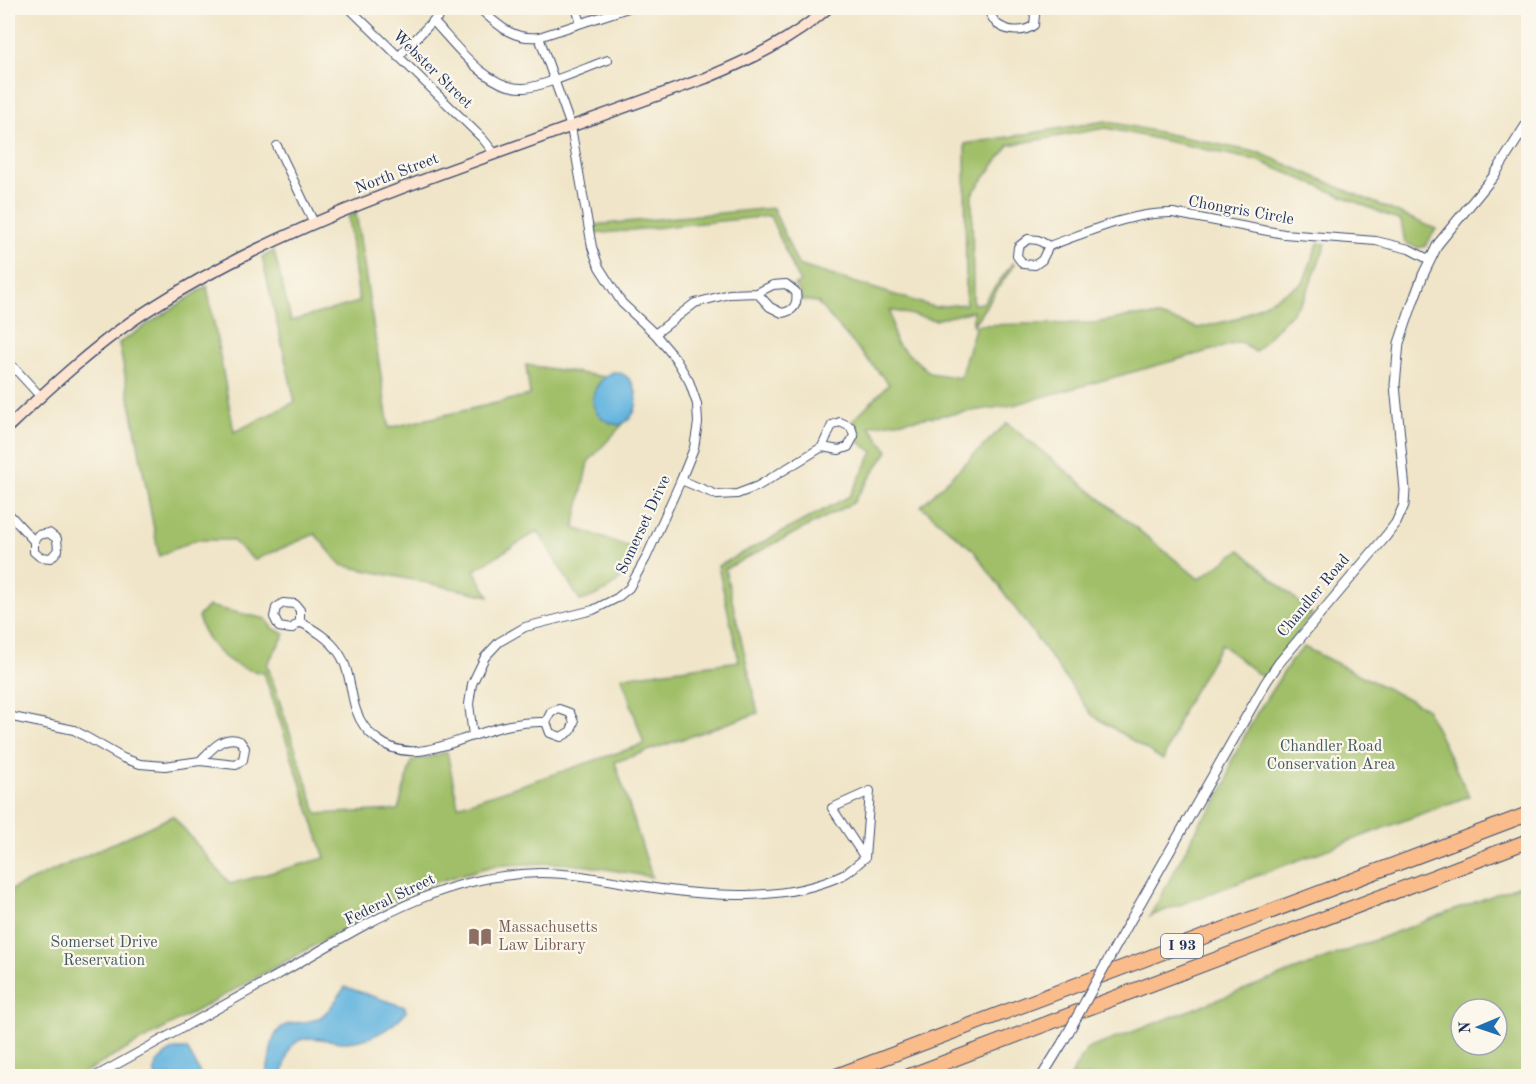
<svg xmlns="http://www.w3.org/2000/svg" width="1536" height="1084" font-family="'Old Standard TT',serif">
<style>
.green{fill:#a0bf68;stroke:#5e7763;stroke-width:1.5;fill-rule:evenodd}
.water{fill:#65b5df;stroke:#40729e;stroke-width:1.5}
.lines{fill:none;stroke-linecap:round;stroke-linejoin:round}
.minor-casing{stroke:#3b4a6e;stroke-width:10}
.tertiary-casing{stroke:#3b4a6e;stroke-width:11}
.secondary-casing{stroke:#3b4a6e;stroke-width:13}
.motorway-casing{stroke:#3b4a6e;stroke-width:16}
.minor{stroke:#fff;stroke-width:8}
.tertiary{stroke:#fff;stroke-width:9}
.secondary{stroke:#fde4d0;stroke-width:10}
.motorway{stroke:#f9bc8a;stroke-width:14}
.tertiary-bridge-casing{stroke:#3b4a6e;stroke-width:11;stroke-linecap:butt}
.tertiary-bridge{stroke:#fff;stroke-width:9}
.labels{text-anchor:middle;dominant-baseline:central;stroke-width:4.5;stroke-linejoin:round;paint-order:stroke}
.shield{fill:#fbf7ec;stroke:#5e6b89;stroke-width:1.5}
.shield-label{font-size:15px;font-weight:bold;fill:#1b2f5e}
.street-label{font-size:16px;fill:#1b2f5e;stroke:#fbf7ec}
.park-label{font-size:16px;fill:#435a61;stroke:#fbf7ec}
.education-label{font-size:16px;fill:#785e54;stroke:#fbf7ec;text-anchor:start}
</style>
<rect width="100%" height="100%" fill="#fbf7ec"/>
<filter id="ink" filterUnits="userSpaceOnUse"><feTurbulence type="fractalNoise" baseFrequency=".0167" numOctaves="2"/><feDisplacementMap in="SourceGraphic" scale="12" xChannelSelector="R" yChannelSelector="G"/><feConvolveMatrix kernelMatrix="1 2 1 2 8 2 1 2 1" color-interpolation-filters="sRGB"/></filter>
<filter id="wash" filterUnits="userSpaceOnUse"><feTurbulence type="fractalNoise" baseFrequency=".008" numOctaves="4" result="noise"/><feDisplacementMap in="SourceGraphic" scale="24" xChannelSelector="R" yChannelSelector="G"/><feGaussianBlur stdDeviation="1.35" result="paint"/><feColorMatrix in="noise" values="0 0 0 0 0 0 0 0 0 0 0 0 0 0 0 0 0 1.4 0 .05"/><feComposite in="paint" operator="in"/></filter>
<g filter="url(#wash)">
<rect width="100%" height="100%" fill="#f0e5c8"/>
<g class="green">
<path d="M1105,121L1260,153L1436,229L1425,246L1419,248L1405,243L1401,221L1259,161L1106,128L1009,145L972,194L973,304L983,303L1013,263L1014,265L973,325V311L935,320L890,310L895,342L930,373L960,378L976,325L1095,323L1131,316H1159L1198,328L1236,319L1303,283L1318,243L1326,244L1304,299L1255,352L1241,342L1013,405L869,426L888,451L853,503L725,569L758,713L615,762L652,877L589,866L557,863L523,864L492,866L422,886L78,1076H8V891L173,816L230,884L325,858L264,673C231,669 208,649 198,617L208,606L266,619L272,628L285,634L267,664L317,814L398,810L412,760L431,757L447,752L458,806L644,744L622,677L739,661L718,566L850,496L873,452L859,442V430L853,420L889,384L817,302L801,300L800,292L794,285L800,283L770,216L595,234L594,225L773,208L798,265L934,307L966,304L965,144Z"/>
<path d="M356,213L389,428L530,395L526,365L631,381L634,412L588,462L574,528L639,550C628,576 608,594 580,601L538,531L474,570L489,596L341,565L315,534L254,560L232,540H195L159,556L119,343L207,286L234,432L295,402L262,257L274,251L291,321L359,302L348,216Z"/>
<path d="M1007,423L1199,579L1240,550L1312,614L1263,678L1221,644L1183,710L1163,760L1092,715L974,551L921,506Z"/>
<path d="M1304,647L1426,708L1469,796L1150,916L1202,820L1215,805L1227,782L1231,762L1257,713L1291,661Z"/>
<path d="M1528,882V1076H1070L1087,1049ZM1461,1009H1497V1045H1461Z"/>
</g>
<g class="water">
<path d="M613,372C638,371 648,415 619,425C586,420 585,386 613,372Z"/>
<path d="M345,987L405,1007L406,1012C390,1030 369,1041 345,1042C329,1042 304,1031 292,1046C284,1055 287,1067 281,1076H265C272,1063 268,1043 278,1031C287,1019 305,1025 317,1019C330,1012 337,998 345,987Z"/>
<path d="M175,1049H187L195,1063L201,1076H155C153,1062 164,1055 175,1049Z"/>
</g>
</g>
<g filter="url(#ink)">
<g class="lines">
<g class="minor-casing">
<g id="minor">
<path d="M349,8L483,139L495,154"/>
<path d="M479,8C498,25 512,40 539,37L628,8"/>
<path d="M576,8L581,23"/>
<path d="M986,8C990,12 992,19 997,24C1007,32 1024,33 1034,25L1035,15L1031,8"/>
<path d="M433,21C456,45 487,90 524,88C544,87 587,67 608,60"/>
<path d="M398,57L433,21L449,8"/>
<path d="M277,146L314,223"/>
<path d="M1049,246L1042,260L1035,265L1023,264L1017,256L1018,247L1028,239L1038,240L1049,246C1089,232 1130,212 1173,213L1284,234L1376,241L1409,249L1430,260"/>
<path d="M655,334L695,303L729,294L757,293L770,307L782,313C794,311 798,304 796,292L786,284L773,285L757,293"/>
<path d="M8,361L40,396"/>
<path d="M681,480L717,495L737,494L758,486L822,447L839,450L848,447L854,436L851,427L840,422L832,425L822,447"/>
<path d="M8,513L34,541V552L40,557L51,558L58,550L57,539L49,533L38,535L34,541"/>
<path d="M300,622V610L295,604L283,603L276,608L274,617L279,627L291,629L300,622C315,630 330,639 339,653C350,669 350,692 356,710C360,722 367,732 377,739C407,763 441,746 473,736L469,704L472,684L485,657L499,642L525,627L593,610L617,598L629,588L646,558L681,480L694,448L698,423L697,404L689,381L675,358L655,334L622,303L599,267L592,247L571,127L539,37"/>
<path d="M8,716L74,730L123,758L140,764L165,766L200,761L236,765L243,760L245,748L240,741C223,734 211,750 200,761"/>
<path d="M473,736C498,727 519,721 546,722L550,733L561,737L571,731L574,722L570,713L559,709L551,712L546,722"/>
<path d="M96,1076C153,1044 212,1012 269,980C358,930 434,875 540,873C581,873 620,883 661,889C719,897 789,901 843,875C851,871 858,863 865,858L832,808L870,791L865,858"/>
</g>
</g>
<g class="tertiary-casing">
<g id="tertiary">
<path d="M1117,944L1266,682L1279,663L1386,536L1396,523L1404,505L1405,490L1395,385L1399,343L1413,302L1423,275L1438,244L1493,177L1528,122"/>
<path d="M1042,1076L1063,1042"/>
</g>
</g>
<g class="secondary-casing">
<path id="secondary" d="M8,427C50,387 101,340 150,309C251,244 364,201 475,161C552,133 629,106 706,78C749,60 792,40 828,8"/>
</g>
<g class="motorway-casing">
<g id="motorway">
<path d="M836,1076L1528,814"/>
<path d="M909,1076L1528,841"/>
</g>
</g>
<use href="#minor" class="minor"/>
<use href="#tertiary" class="tertiary"/>
<use href="#secondary" class="secondary"/>
<use href="#motorway" class="motorway"/>
<g class="tertiary-bridge-casing">
<path id="tertiary-bridge" d="M1063,1042L1117,944"/>
</g>
<use href="#tertiary-bridge" class="tertiary-bridge"/>
</g>
</g>
<defs>
<g id="library-bare" transform="scale(1.8)"><path d="M-6-4Q-3-5.5-.7-3.5V5Q-3 3-6 4ZM6-4Q3-5.5 .7-3.5V5Q3 3 6 4Z" fill="#8d6e63" stroke="#fbf7ec" stroke-width="2.5" paint-order="stroke"/></g>
</defs>
<g fill-rule="evenodd">
<use href="#library-bare" x="480" y="937"/>
</g>
<g class="labels">
<rect class="shield" x="1161" y="934" width="42" height="24" rx="4.5"/>
<g class="shield-label">
<text x="1182" y="946">I 93</text>
</g>
<g class="street-label">
<text transform="translate(432 70) rotate(44)">Webster Street</text>
<text transform="translate(397 174) rotate(-21)">North Street</text>
<text transform="translate(1241 211) rotate(10)">Chongris Circle</text>
<text transform="translate(644 525) rotate(-65)">Somerset Drive</text>
<text transform="translate(1314 596) rotate(-50)">Chandler Road</text>
<text transform="translate(390 900) rotate(-26)">Federal Street</text>
</g>
<g class="park-label">
<text x="1331" y="747">Chandler Road<tspan x="1331" dy="18">Conservation Area</tspan></text>
<text x="104" y="943">Somerset Drive<tspan x="104" dy="18">Reservation</tspan></text>
</g>
<g class="education-label">
<text x="498" y="928">Massachusetts<tspan x="498" dy="18">Law Library</tspan></text>
</g>
</g>
<rect width="1536" height="1084" fill="none" stroke="#fbf7ec" stroke-width="30"/>
<g transform="translate(1479 1027) rotate(268)"><circle r="28" fill="#fbf7ec" stroke="#a1a7b3" stroke-width="1.5"/>
<path d="M0-4.5L10 22L0 15L-10 22Z" fill="#1f6fb2"/>
<text y="-9" font-size="16" font-weight="bold" text-anchor="middle" fill="#1b2f5e">N</text>
</g>
</svg>
